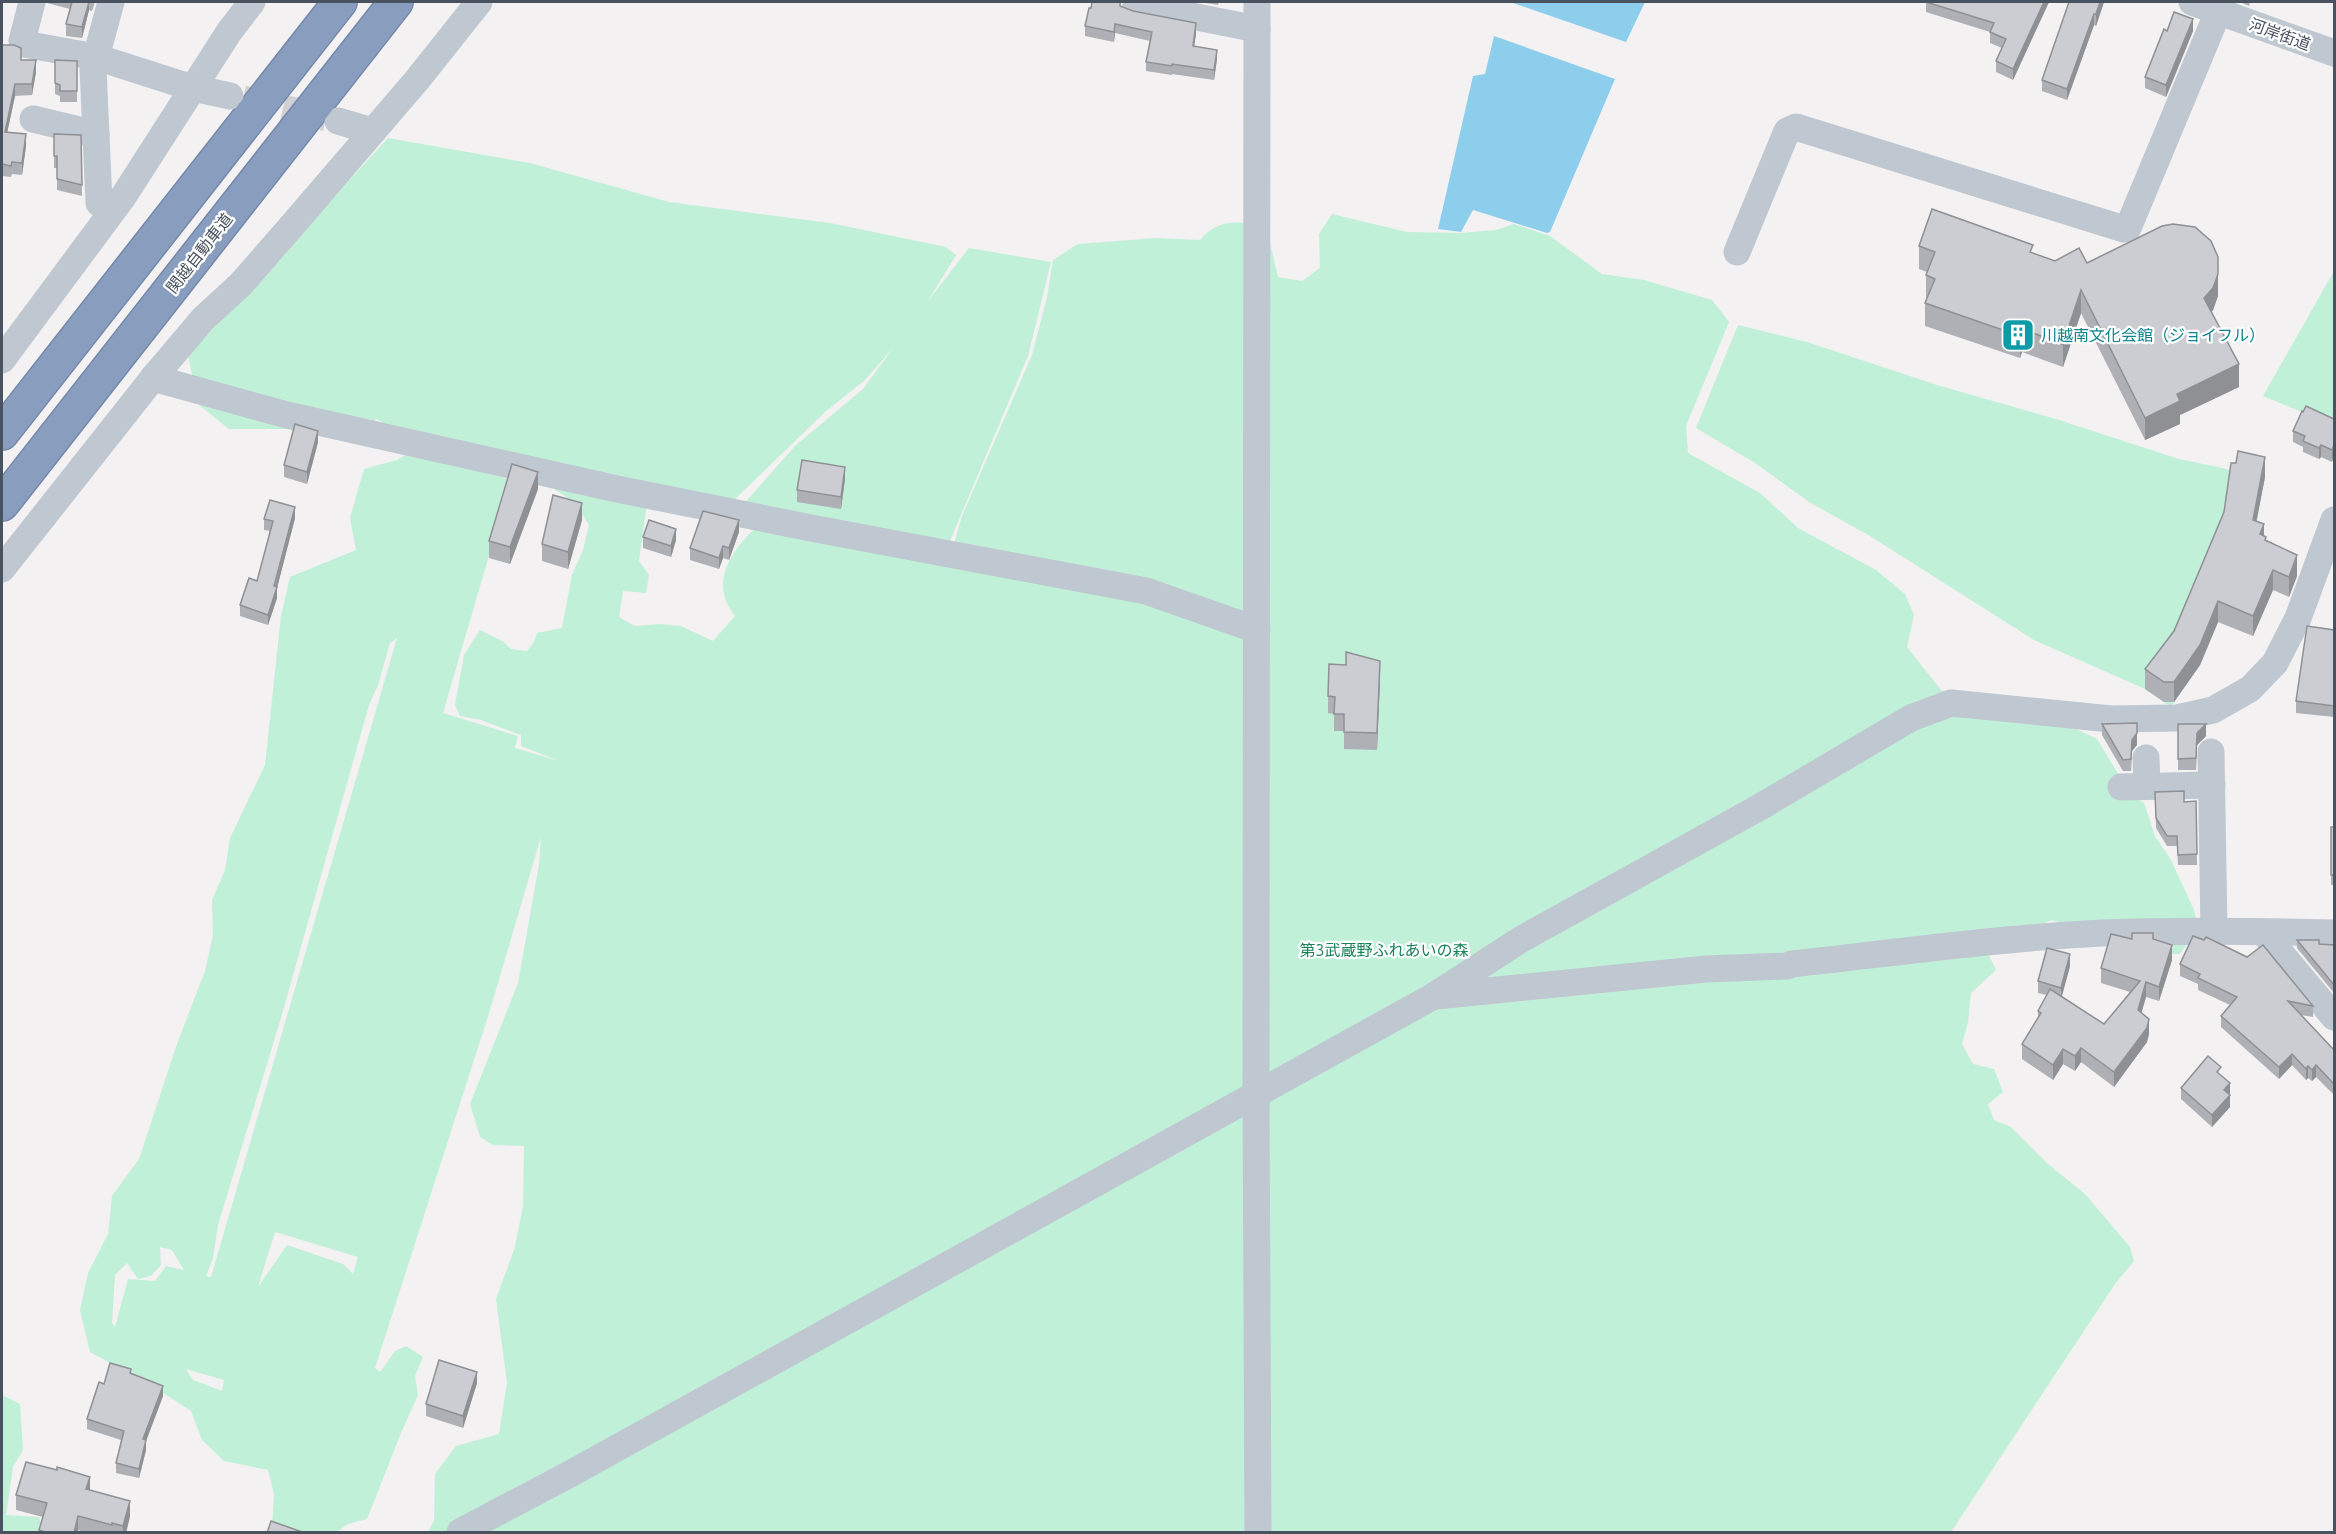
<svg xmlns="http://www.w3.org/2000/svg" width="2336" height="1534" font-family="Ubuntu,'Noto Sans JP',sans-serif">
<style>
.green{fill:#c1f0d8;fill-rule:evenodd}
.water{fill:#8eceed}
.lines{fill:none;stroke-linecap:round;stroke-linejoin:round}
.minor-tunnel{stroke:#d1d1d4;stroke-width:27;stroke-dasharray:27 14;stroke-linecap:butt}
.highway-casing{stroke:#7488ab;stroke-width:36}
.minor{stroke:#bfc7d0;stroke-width:27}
.highway{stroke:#899dbf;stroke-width:33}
.wall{fill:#afb0b5}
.shaded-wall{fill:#8e9094}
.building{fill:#cbcdd3;stroke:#8e9094;stroke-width:1.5}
.labels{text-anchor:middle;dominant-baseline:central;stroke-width:4.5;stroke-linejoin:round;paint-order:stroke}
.street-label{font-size:16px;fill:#49525f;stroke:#fff}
.culture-label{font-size:16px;fill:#0d838f;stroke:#fff;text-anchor:start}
.park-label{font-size:16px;fill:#188259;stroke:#fff}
</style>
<rect width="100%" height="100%" fill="#f3f1f1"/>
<g class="green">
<path d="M388,138L530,163L669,202L830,223L946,247L956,255L928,301L969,248L1051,262L1028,356L947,548L741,507L795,446L863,389L893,348L865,380L825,412L729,505L648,496L639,561L649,575L646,593L623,591L619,617L635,626L660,624L681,626L713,641L735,616C731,610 725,602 724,594C718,568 740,543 757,526L949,561L962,516L1032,355L1047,297L1053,260L1078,244L1156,238L1200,240C1220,217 1239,222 1266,226L1278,277L1302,281L1320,268L1319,234L1332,214L1407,232L1460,233L1496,230L1514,224L1550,236L1602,274L1644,280L1712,300L1729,322L1686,426L1688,453L1760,493L1798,528L1876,570L1905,594L1914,615L1907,647L1941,690L1999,719L2072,727L2097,739L2131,795L2144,803L2155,836L2171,860L2194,910L2197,923L2192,937L2180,954H2118L2081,929L2052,920L2031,929L1981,939L1996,970L1971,993L1968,1022L1962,1044L1973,1064L1994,1069L2003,1092L1988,1104L1994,1120L2011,1127L2048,1164L2085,1194L2130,1247L2134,1261L2115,1284L1951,1532H428L434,1521L435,1474L456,1446L499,1434L507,1383L496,1299L515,1247L523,1206L524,1146L493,1145L480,1137L470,1104L518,983L539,864L541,837L490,1010L375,1368L380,1372L395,1351L406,1346L423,1357L415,1376L418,1395L401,1433L367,1519L348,1524L337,1532H282L272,1528L274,1494L268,1470L224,1461L202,1440L191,1411L151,1385L90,1352L80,1310L88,1273L108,1234L112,1196L139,1159L177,1044L205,971L213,935L212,900L225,870L230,838L265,765L281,616L290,577L356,550L350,518L364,469L397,460L407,454C404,440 390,426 377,419L362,429H229L199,405L188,356ZM453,462L544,482L575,503L589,525L583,550L572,575L562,628L537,633L534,642L527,651L511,649L504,642L480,630L464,655L455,705L460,716L481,720L521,735V746L559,761L515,748L518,736L443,713L511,480ZM397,638L211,1277L206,1276L213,1258L218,1225L281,1018L369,705L378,685L390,643ZM275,1232L358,1257L353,1274L343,1264L287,1245L258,1287ZM160,1247L172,1250L184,1270L166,1266L155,1281L128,1279L115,1327L112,1323L115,1275L127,1263L138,1279L151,1276L161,1265ZM186,1369L224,1380L222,1391L193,1380Z"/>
<path d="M2334,271V425L2263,396Z"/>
<path d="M1738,325L1807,342L1937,385L2059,420L2179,459L2265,477L2253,540L2200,665L2171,707L2145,689L2034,640L1870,536L1809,502L1755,463L1696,428Z"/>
<path d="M2,1395L20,1404L23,1450L13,1467L6,1515L39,1517L43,1532H2Z"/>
</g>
<g class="water">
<path d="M1510,2H1645L1626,42Z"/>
<path d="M1494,36L1615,79L1550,232L1547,233L1473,210L1461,232L1438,229L1473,76L1485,74Z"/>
</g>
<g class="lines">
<path class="minor-tunnel" d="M243,99L326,118"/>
<g class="highway-casing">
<g id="highway">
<path d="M2,433L340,2"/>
<path d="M2,504L396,2"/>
</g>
</g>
<g class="minor">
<path d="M32,2L22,41L24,44L96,57L193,88L230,96"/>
<path d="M1257,2L1256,1094L1258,1532"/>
<path d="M2192,2L2334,53"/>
<path d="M1136,5L1257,29"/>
<path d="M33,119L96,134"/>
<path d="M338,121L372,131"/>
<path d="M99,203L93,68L111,2"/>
<path d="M1737,252L1787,131L1796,127L2124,229L2128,228L2218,12"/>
<path d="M2,360L123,197L229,32L252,2"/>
<path d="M153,378L287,415L617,489L811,528L1146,591L1257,630"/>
<path d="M2,569L153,378L203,319L241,284L296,221L417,80L479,2"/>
<path d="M2211,752L2214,930"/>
<path d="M2146,758L2147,786"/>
<path d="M2121,787L2212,785"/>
<path d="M2263,932L2334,1017"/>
<path d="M1436,996L1706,969L1787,966L1792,964C1894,953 1999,938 2102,933C2179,930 2257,931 2334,933"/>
<path d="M460,1532L570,1474L1432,997L1520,940L1760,807L1911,718L1951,703L2111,719L2177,718L2213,710L2250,689L2275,663L2298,618L2334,520"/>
</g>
<use href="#highway" class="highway"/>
</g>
<g class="wall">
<path d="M47,2H95L92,11L89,10L82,38L66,36V24L70,9L47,3Z"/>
<path d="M1121,2L1120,6L1196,33L1194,46L1217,59L1214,80L1172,74V75L1146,71V62L1150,41L1115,33L1114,42L1085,36V26L1091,8Z"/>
<path d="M1200,2H1219L1218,5Z"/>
<path d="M1926,2H2049L2013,80L1996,72V61L2002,48L1990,43V32L1926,12Z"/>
<path d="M2069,2H2104L2096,26L2094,25L2067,100L2042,91V80Z"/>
<path d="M2240,2H2250L2249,6Z"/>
<path d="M2167,31H2193L2166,97L2145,88V77Z"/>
<path d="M2,45L36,72L32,95L15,96L7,132L26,146L22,175L12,174L11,177L2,176Z"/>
<path d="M77,61V102H60V96L55,94V83Z"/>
<path d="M54,134L81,135L82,196L57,190V168H54Z"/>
<path d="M1919,246L2033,253L2055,261L2087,263L2218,296L2213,310L2212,312L2239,387L2180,415V424L2145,440L2081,313L2063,367L2022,352L2020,358L1925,326V303L1927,298H1926V275L1927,272L1919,269Z"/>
<path d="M2334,419L2332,462L2321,457L2319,459L2303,452V447L2293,442V431Z"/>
<path d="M318,442L307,484L284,477V465Z"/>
<path d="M2265,477L2256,521L2266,541L2297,576L2289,597L2273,590L2253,636L2218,622L2200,665L2174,702H2164L2145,689V669L2174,631L2224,512Z"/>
<path d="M845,479L841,509L797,502V490Z"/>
<path d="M538,489L510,564L489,558V541Z"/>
<path d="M295,518L277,588V598L268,625L240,616V605L257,581L270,531L264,530V519Z"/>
<path d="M582,520L568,569L542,561V544Z"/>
<path d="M739,532L729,560L723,558L719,569L690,560V548Z"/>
<path d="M643,537L676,540L671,557L643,548Z"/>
<path d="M2334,630V717L2296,713V701Z"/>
<path d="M1380,678L1377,750L1344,749V731H1334V714L1328,713V696Z"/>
<path d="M2102,724L2137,745L2132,751L2131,771H2123L2102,735Z"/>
<path d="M2178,724L2206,736L2197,745L2196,770H2178Z"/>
<path d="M2155,792L2184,802L2196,801L2197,865H2178L2177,846H2167L2156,828Z"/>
<rect x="2331" y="827" width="3" height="58"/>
<path d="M2132,939H2153L2172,960L2159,1001L2146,997L2141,1013L2149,1034L2147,1042L2114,1087L2081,1062L2075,1071L2063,1064L2053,1080L2022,1059V1044L2038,1017V1011L2047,995L2038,993V981L2070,966L2062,996L2104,1024L2130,992L2101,983V968Z"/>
<path d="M2297,940L2319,944L2334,945V993L2297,948Z"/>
<path d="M2180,964L2313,1006V1017L2301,1015L2334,1050L2333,1094L2316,1077L2312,1081L2308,1078L2306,1080L2292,1065L2279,1079L2221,1027V1016L2230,1005L2198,990V984L2180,976Z"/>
<path d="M2221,1075L2230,1094L2229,1095L2230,1107L2212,1127L2181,1099V1088Z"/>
<path d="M131,1373L163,1396L146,1441V1450L139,1478L116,1473V1463L121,1440L87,1429V1419L104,1384Z"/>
<path d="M477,1383L463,1428L426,1416V1404Z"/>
<path d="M90,1490L130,1516L126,1533H86L78,1530V1533H39L43,1517L16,1510V1495Z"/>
</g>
<g class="shaded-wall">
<path d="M89,2V10L82,38V27Z"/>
<path d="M2044,2H2049L2013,80V69Z"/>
<path d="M2100,2H2104L2096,26V14Z"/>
<path d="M2094,14V25L2067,100V89Z"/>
<path d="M2193,19V31L2166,97V85Z"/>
<path d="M1196,23V33L1193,56V46Z"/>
<path d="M1115,24V33L1114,42V32Z"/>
<path d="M1217,50V59L1214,80V70Z"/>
<path d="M36,60V72L32,95V84Z"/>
<path d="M15,84V96L5,143V132Z"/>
<path d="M26,134V146L22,175V163Z"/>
<path d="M2218,274V296L2213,310L2204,320V298Z"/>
<path d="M2081,290V313L2063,367V344Z"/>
<path d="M2022,329V352L2020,358V336Z"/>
<path d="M2239,364V387L2180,415V424L2145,440V418L2177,394Z"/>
<path d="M318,431V442L307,484V472Z"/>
<path d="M2321,445V457L2319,459V448Z"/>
<path d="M2334,445V456L2332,462V450Z"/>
<path d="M2265,457V477L2253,540V520Z"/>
<path d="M845,467V479L841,509V497Z"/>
<path d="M538,472V489L510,564V547Z"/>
<path d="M582,503V520L568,569V552Z"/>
<path d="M295,507V518L277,588V598L268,625V615Z"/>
<path d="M739,520V532L729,560V548Z"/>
<path d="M2264,524V544L2260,534Z"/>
<path d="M676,529V540L671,557V546Z"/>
<path d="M723,546V558L719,569V558Z"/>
<path d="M2297,555V576L2289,597V577Z"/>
<path d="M2273,570V590L2253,636V616Z"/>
<path d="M2218,601V622L2200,665L2174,702V682Z"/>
<path d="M1380,661V678L1377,750V733Z"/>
<path d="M2206,724V736L2197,745L2196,770L2197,733Z"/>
<path d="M2137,733V745L2132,751L2131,771L2132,740Z"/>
<path d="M2172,945V960L2159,1001V987Z"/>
<path d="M2070,954V966L2061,999V988Z"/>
<path d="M2146,982V997L2138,1025V1010Z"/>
<path d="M2149,1019V1034L2147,1042L2114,1087V1072Z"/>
<path d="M2081,1048V1062L2075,1071V1056Z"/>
<path d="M2063,1049V1064L2053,1080V1065Z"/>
<path d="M2292,1054V1065L2279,1079V1067Z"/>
<path d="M2316,1065V1077L2312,1081V1070Z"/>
<path d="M2308,1066V1078L2306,1080V1069Z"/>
<path d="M2230,1083V1094L2224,1102V1090Z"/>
<path d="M2230,1095V1107L2212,1127V1115Z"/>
<path d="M477,1372V1383L463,1428V1416Z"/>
<path d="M163,1386V1396L146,1441V1450L139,1478V1469L143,1439Z"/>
<path d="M90,1477V1491L86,1489Z"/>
<path d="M130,1501V1516L126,1533H123V1526Z"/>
<path d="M78,1516V1533H74Z"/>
</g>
<g class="building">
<path d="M72,2H89L82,27L66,24Z"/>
<path d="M1092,2H1120V6L1133,11L1196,23L1193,46L1217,50L1214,70L1172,64V66L1146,62L1152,32L1115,24L1114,32L1085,26L1089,8H1091Z"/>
<path d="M1926,2H2044L2013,69L1996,61L2006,39L1990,32L1994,23Z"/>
<path d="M2069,2H2100L2096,14H2094L2067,89L2042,80Z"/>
<path d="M2174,12L2193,19L2166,85L2145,77L2164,29L2167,31Z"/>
<path d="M2,45H14L21,48V60H36L32,84H15L5,132L26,134L22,163L12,162L11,166L2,164Z"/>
<path d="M55,60L77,61V91H60V85L55,83Z"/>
<path d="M54,134L81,135L82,185L57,179V156H54Z"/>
<path d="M1932,209L2033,245L2030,252L2055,261L2079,248L2087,263L2162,226L2173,224L2195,227L2211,241L2218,257V274L2213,288L2204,298L2239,364L2177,394L2180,401L2145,418L2081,290L2063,344L2022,329L2020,336L1925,303L1935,279L1926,275L1935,252L1919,246Z"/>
<path d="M2306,406L2334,419V445L2332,450L2321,445L2319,448L2303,441L2305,436L2293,431L2302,411L2303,412Z"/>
<path d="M295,424L318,431L307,472L284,465Z"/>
<path d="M2238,451L2265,457L2253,520L2264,524L2260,534L2266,537L2265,540L2297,555L2289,577L2273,570L2253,616L2218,601L2200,645L2174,682H2164L2145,669L2174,631L2224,512L2231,463H2236Z"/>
<path d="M802,460L845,467L841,497L797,490Z"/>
<path d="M512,464L538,472L510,547L489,541Z"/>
<path d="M553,495L582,503L568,552L542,544Z"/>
<path d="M270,500L295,507L274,586L277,587L268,615L240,605L249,578L257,581L273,521L264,519Z"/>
<path d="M703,511L739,520L729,548L723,546L719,558L690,548Z"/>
<path d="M649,520L676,529L671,546L643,537Z"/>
<path d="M2307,626L2334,630V706L2296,701Z"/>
<path d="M1346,652L1380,661L1377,733L1344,732V714H1334L1335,697L1328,696L1329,664L1346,665Z"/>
<path d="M2137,723V733L2132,740L2131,759L2123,760L2102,724Z"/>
<path d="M2178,724H2206L2197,733L2196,758L2178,759Z"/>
<path d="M2184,791V802L2196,801L2197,854L2178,855L2177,836H2167L2156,818L2155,792Z"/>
<rect x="2331" y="827" width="3" height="48"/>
<path d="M2132,933H2153V939L2172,945L2159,987L2146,982L2138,1010L2149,1019L2147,1028L2114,1072L2081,1048L2075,1056L2063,1049L2053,1065L2022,1044L2041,1013L2038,1011L2050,989L2104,1024L2140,981L2101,968L2111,934L2132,939Z"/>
<path d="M2193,936L2204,940L2206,937L2247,957L2263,945L2313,1006L2288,1001L2334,1050V1082L2333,1083L2316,1065L2312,1070L2308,1066L2306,1069L2292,1054L2279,1067L2221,1016L2237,997L2198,978L2200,974L2180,964Z"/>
<path d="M2297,940H2319V944L2334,945V985Z"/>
<path d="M2047,948L2070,954L2061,988L2038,981Z"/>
<path d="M2208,1056L2221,1067L2217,1072L2230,1083L2224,1090L2230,1095L2212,1115L2181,1088Z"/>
<path d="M439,1360L477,1372L463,1416L426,1404Z"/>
<path d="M110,1363L131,1369L130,1373L163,1386L143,1439L146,1440L139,1469L116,1463L124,1431L87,1419L99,1382L104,1384Z"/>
<path d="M26,1462L57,1470V1467L90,1477L86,1489L130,1501L123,1526L112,1523V1525L78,1516L74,1533H48L39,1530L47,1503L16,1495Z"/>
<path d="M271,1521L305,1533H267Z"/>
</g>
<defs>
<g id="building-square" transform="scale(1.725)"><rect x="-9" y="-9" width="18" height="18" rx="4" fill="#0f9aa8" stroke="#fff"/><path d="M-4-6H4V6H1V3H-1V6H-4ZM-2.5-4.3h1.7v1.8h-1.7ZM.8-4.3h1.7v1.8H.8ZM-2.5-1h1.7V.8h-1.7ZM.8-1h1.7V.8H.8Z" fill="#fff"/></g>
</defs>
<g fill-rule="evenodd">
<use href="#building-square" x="2018" y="335"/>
</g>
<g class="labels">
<g class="street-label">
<text transform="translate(2280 34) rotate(20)">河岸街道</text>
<text transform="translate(199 253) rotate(-52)">関越自動車道</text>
</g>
<g class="culture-label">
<text x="2041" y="335">川越南文化会館（ジョイフル）</text>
</g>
<g class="park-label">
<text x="1384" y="950">第3武蔵野ふれあいの森</text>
</g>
</g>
<rect width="2336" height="1534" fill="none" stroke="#49525f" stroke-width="6"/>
</svg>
